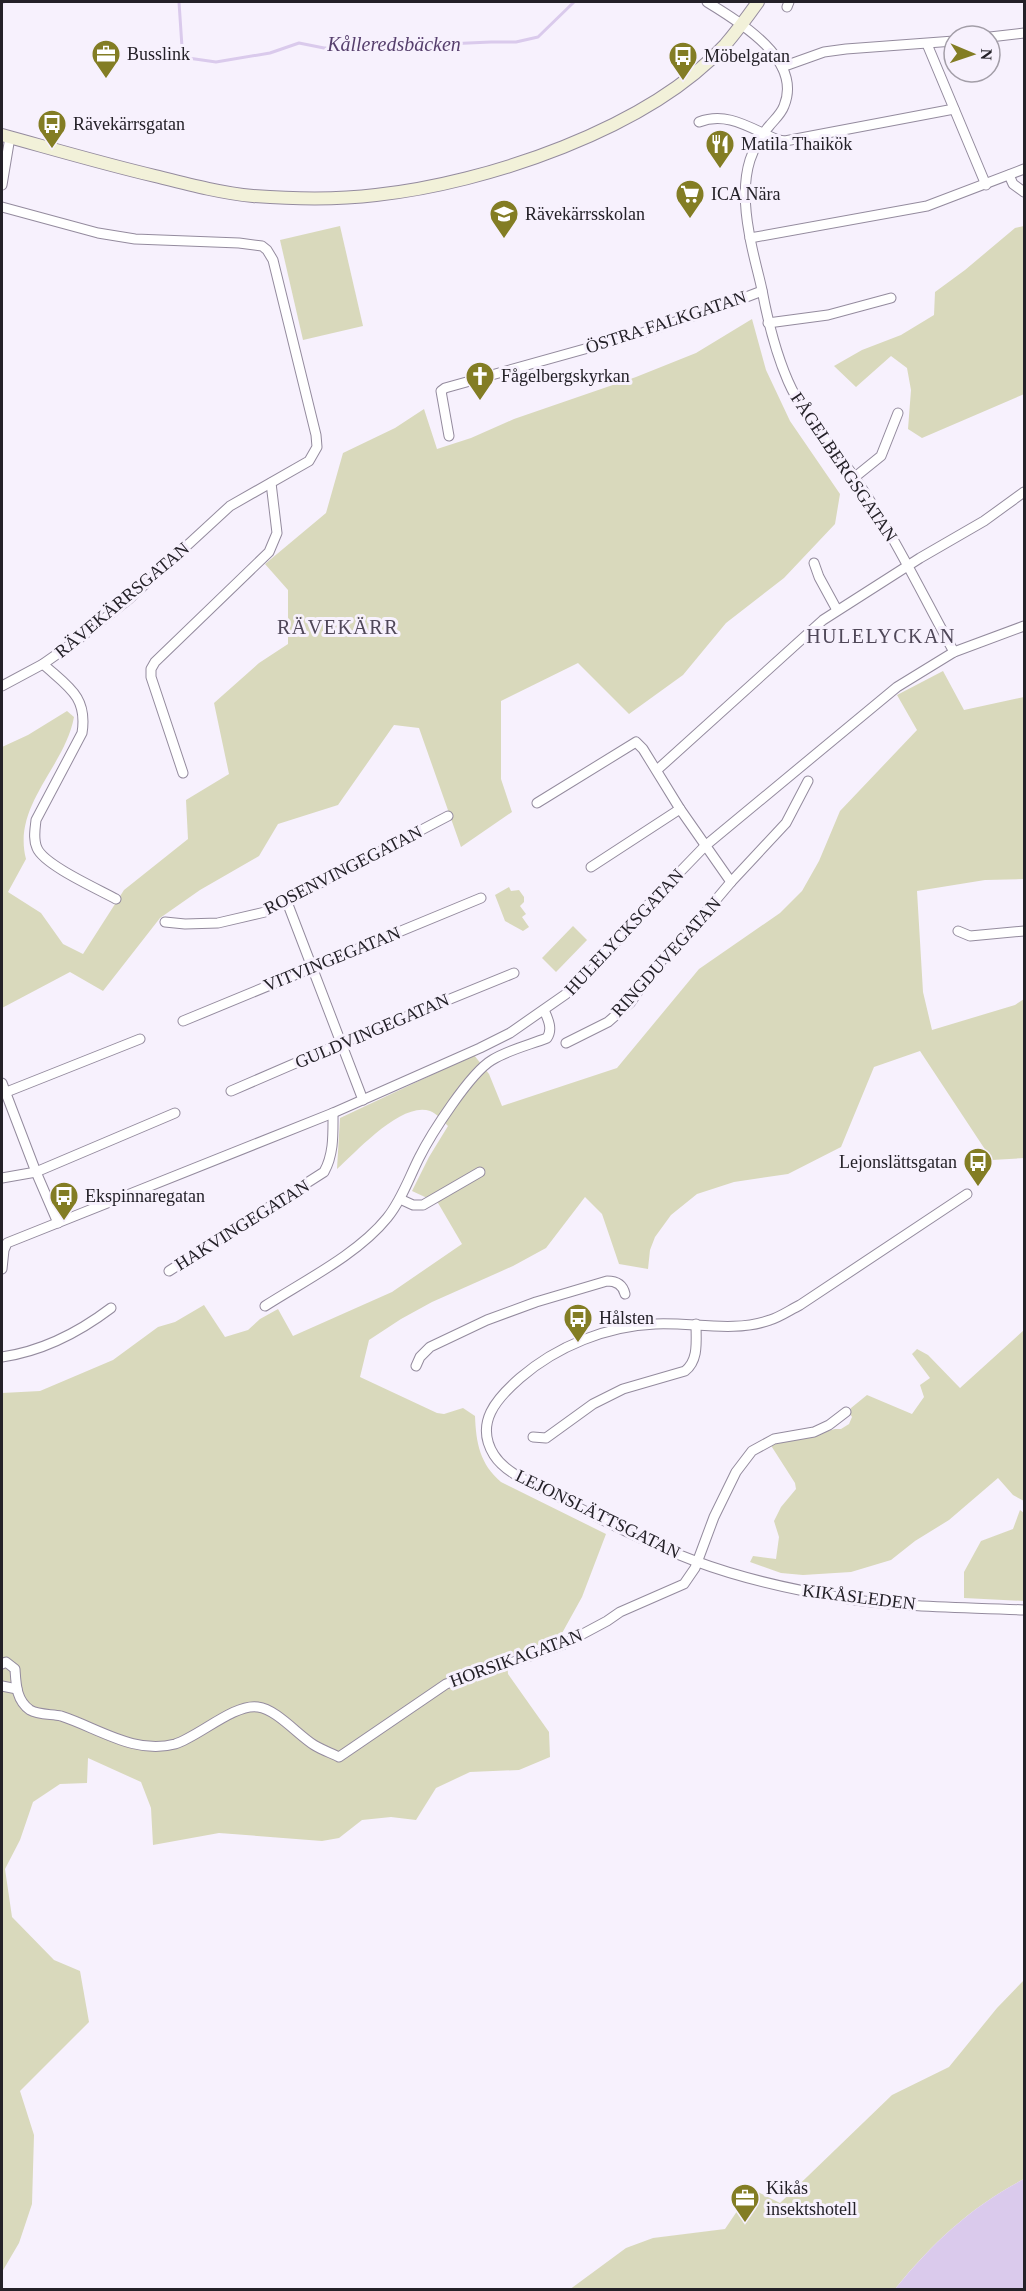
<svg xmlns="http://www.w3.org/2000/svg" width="1026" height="2291" font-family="Georgia,serif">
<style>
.green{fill:#d9d9bc}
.water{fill:#dacaec}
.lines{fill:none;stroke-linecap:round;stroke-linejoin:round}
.stream{stroke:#dacaec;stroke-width:3}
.street-casing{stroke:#948b9e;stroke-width:11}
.secondary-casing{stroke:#948b9e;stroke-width:14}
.street{stroke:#fff;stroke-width:9}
.secondary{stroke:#f2f1d9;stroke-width:12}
.labels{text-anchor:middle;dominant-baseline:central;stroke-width:6;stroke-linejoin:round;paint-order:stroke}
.poi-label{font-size:18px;fill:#242128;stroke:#f7f1fd;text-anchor:start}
.street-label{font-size:18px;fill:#242128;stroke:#f7f1fd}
.water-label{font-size:20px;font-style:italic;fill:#563f6d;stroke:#f7f1fd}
.neighbourhood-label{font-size:20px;letter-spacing:1.5px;fill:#4f4758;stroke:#f7f1fd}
</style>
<rect width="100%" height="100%" fill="#f7f1fd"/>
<g class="green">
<path d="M340,226L363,326L303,340L280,240Z"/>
<path d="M1024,226V394L1022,395L922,438L908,429L911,390L907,368L891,356L856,387L834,366L862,350L901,335L934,315L935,292L965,270L1015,228Z"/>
<path d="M752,319L766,370L790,421L840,494L835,524L784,578L726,623L683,675L629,714L578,663L501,701V779L512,812L461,847L419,728L394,725L338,805L278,824L259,856L200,890L160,918L103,991L70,972L2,1008V747L28,735L67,711L74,717C65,767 12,805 26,859L8,892L41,913L63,944L83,954L124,890L188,839L186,800L229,774L214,703L259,663L288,644V590L265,564L326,513L343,453L395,428L424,409L437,449L471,438L514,419L636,377L696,353Z"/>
<path d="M943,671L964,710L1024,697V879L985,880L917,891L923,992L932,1030L1015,1005L1024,999V1158L992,1160L920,1051L874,1067L841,1147L788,1174L734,1182L697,1194L671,1215L655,1237L650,1250L648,1269L619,1264L602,1214L585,1197L546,1248L513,1266L432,1302L401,1319L369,1340L360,1377L437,1413L444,1414L463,1408L475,1416C476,1443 480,1464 501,1482L606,1534L582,1597L561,1635L507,1658L508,1674L549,1732L550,1757L519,1770L470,1772L436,1788L416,1820L391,1817L362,1820L339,1838L322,1841L219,1833L153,1845L151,1808L141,1782L88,1758L87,1783L60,1784L33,1802L20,1840L5,1869L12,1917L54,1960L80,1971L89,2022L20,2091L34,2135L32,2204L19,2243L2,2272V1393L40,1391L113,1360L158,1327L175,1322L204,1305L225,1337L248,1330L260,1319L278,1309L293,1336L392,1292L462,1244L438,1203L412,1191L429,1157L448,1126C443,1121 436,1113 430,1111C402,1101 357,1151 337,1169L340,1118L474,1055L489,1074L502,1106L617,1068L699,969L780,913L802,891L819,861L840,811L917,730L897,695Z"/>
<path d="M509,887L511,891L519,890L524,897V902L520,906L526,914L522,917L529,927L523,931L505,921L495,895Z"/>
<path d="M573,926L587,940L556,972L542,958Z"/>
<path d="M1024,1330V1501L1013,1495L998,1478L949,1520L915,1541L891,1560L851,1572L803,1575L781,1573L750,1562L753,1556L776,1559L779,1537L774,1521L781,1507L796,1489L795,1483L770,1444L804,1438L835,1429H841L849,1424L852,1417L849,1412L851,1408L867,1395L912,1414L924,1397L920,1385L930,1378L912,1354L917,1349L928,1355L960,1388Z"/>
<path d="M1020,1510L1024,1513V1601L964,1598V1572L981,1541L1013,1529Z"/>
<path d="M1024,1980V2179C973,2205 931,2244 895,2289L569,2290L626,2248L653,2238L725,2229L752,2189L780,2203L892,2095L949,2067L997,2008Z"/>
</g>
<path class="water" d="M1024,2179V2289H895C931,2244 973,2205 1024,2179Z"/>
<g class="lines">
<g class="stream">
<path d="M179,2L182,47L188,58L216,62L270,53L299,43L324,48H356L491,42H516L538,37L574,2"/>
<path d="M2,3L4,2"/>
</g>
<g class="street-casing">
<g id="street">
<path d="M707,2C740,22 803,60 784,106C781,114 775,119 770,125C762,134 754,148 750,160C743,182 745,210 749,232C752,252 758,271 762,290C768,322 775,351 788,381C804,418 833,446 855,478C893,533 922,594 954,652"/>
<path d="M787,7L789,2"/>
<path d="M990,37L1024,33"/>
<path d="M927,44L986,185"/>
<path d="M782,67L824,52L846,49L954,41"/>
<path d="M699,122C728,111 751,129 778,140L785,141L954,109"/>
<path d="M1009,175L1013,184L1024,192"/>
<path d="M2,185L10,137"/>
<path d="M2,207L98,233L135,239L239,243L262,246L267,250L273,260L316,435L317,447L309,461L230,506L129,599L80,638L43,664L2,686"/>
<path d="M750,238L927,206L1024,169"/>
<path d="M768,323L828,315L891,298"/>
<path d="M449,436L441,391L445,388L642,333L720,307L762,291"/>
<path d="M855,477L881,456L898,413"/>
<path d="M814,563L819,577L837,610"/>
<path d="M43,664C67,686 88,696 82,733L36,820C35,830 33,839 37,848C44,865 98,889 116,899"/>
<path d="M657,770L823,620L920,558L984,521L1024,492"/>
<path d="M183,773L151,677V669L155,662L269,552L277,533L271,483"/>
<path d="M537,803L636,742L643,749L680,809L731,882L786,823L808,781"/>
<path d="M591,867L680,809"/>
<path d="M287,902L363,1100"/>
<path d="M165,922L185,924L218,923L265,912L448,816"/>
<path d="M958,931L970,936L1024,931"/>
<path d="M183,1021L481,898"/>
<path d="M566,1043L608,1022L631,1002L652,971L693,927L731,882"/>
<path d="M2,1083L36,1172L58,1223"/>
<path d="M231,1091L342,1043L514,973"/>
<path d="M4,1093L140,1039"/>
<path d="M2,1178L36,1172L175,1113"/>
<path d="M967,1194L800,1305C790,1310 780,1317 770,1320C734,1333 692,1322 655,1324C607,1326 557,1346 520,1378C497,1398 474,1423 494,1455C506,1474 534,1484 553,1494C599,1519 647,1543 695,1561C743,1579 794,1590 843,1598C903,1608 965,1607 1024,1610"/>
<path d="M400,1199L413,1205H423L480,1172"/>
<path d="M2,1269L4,1250L7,1243L333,1113L480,1048L510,1033L566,994L592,970L647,906L705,846L897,687L954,652L1024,626"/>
<path d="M169,1271L324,1172C334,1154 333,1134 333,1113"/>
<path d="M265,1306C304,1281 358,1254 387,1218C401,1201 409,1178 419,1158C431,1134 470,1073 492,1060C508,1050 529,1045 547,1038C553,1029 548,1019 544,1010"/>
<path d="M2,1357C43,1351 78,1333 111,1308"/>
<path d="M416,1366L420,1357L430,1347L487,1320L536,1302L607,1281C617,1281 623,1285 625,1294"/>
<path d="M533,1437L546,1438L593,1404L623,1389L685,1371C699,1360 696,1341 696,1324"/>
<path d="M2,1664L6,1662L15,1669C16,1684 16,1700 30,1710C38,1715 52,1714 61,1716C98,1728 135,1755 175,1744C198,1737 235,1703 258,1707C276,1709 298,1735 314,1745C322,1750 331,1753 339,1757L446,1684L496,1668L564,1644L607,1621L620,1612L684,1584L695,1568L714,1517L736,1472L752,1451L774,1439L814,1432L829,1425L846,1412"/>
<path d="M2,1686L17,1689"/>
</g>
</g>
<g class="secondary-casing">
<path id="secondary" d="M2,135C53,149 104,164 155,176C187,184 221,193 253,196C294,199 336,200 376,195C487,183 648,129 725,45C737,31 748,16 758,2"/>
</g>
<use href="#street" class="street"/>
<use href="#secondary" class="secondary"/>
</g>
<defs>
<g id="office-pin" transform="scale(1.5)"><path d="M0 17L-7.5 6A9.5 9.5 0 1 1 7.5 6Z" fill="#837d24" stroke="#f7f1fd"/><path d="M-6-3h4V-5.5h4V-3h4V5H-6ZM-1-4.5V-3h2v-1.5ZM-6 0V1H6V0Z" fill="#fff"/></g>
<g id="bus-pin" transform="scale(1.5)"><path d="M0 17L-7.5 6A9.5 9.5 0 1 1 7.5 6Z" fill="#837d24" stroke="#f7f1fd"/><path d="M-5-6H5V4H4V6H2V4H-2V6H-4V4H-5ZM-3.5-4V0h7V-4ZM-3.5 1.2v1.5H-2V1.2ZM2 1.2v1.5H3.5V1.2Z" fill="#fff"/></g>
<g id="restaurant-pin" transform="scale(1.5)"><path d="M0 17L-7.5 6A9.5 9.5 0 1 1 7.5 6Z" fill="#837d24" stroke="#f7f1fd"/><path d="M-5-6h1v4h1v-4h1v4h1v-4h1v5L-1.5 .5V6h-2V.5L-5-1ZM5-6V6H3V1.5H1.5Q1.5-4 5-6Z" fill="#fff"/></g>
<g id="supermarket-pin" transform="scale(1.5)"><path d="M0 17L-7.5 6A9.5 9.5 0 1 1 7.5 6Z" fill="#837d24" stroke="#f7f1fd"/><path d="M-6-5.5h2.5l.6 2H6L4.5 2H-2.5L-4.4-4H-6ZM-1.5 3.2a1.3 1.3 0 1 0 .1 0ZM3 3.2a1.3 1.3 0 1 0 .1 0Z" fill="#fff"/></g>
<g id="school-pin" transform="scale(1.5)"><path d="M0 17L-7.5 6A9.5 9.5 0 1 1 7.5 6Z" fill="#837d24" stroke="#f7f1fd"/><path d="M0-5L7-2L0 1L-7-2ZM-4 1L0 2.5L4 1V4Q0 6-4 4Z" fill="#fff"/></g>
<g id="church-pin" transform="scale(1.5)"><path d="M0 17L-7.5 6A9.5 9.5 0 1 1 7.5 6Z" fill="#837d24" stroke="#f7f1fd"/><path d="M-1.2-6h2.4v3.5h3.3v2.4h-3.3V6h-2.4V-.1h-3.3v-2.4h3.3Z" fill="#fff"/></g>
</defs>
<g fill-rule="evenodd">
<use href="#office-pin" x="106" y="54"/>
<use href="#bus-pin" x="683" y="56"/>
<use href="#bus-pin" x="52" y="124"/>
<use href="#restaurant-pin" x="720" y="144"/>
<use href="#supermarket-pin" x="690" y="194"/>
<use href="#school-pin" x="504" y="214"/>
<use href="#church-pin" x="480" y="376"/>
<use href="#bus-pin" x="978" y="1162"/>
<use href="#bus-pin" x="64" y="1196"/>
<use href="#bus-pin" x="578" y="1318"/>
<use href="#office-pin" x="745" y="2198"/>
</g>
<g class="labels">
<g class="poi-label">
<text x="127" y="54">Busslink</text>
<text x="704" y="56">Möbelgatan</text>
<text x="73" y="124">Rävekärrsgatan</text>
<text x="741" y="144">Matila Thaikök</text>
<text x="711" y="194">ICA Nära</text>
<text x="525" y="214">Rävekärrsskolan</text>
<text x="501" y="376">Fågelbergskyrkan</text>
<text x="957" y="1162" text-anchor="end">Lejonslättsgatan</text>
<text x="85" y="1196">Ekspinnaregatan</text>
<text x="599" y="1318">Hålsten</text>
<text x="766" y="2188">Kikås<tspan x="766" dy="21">insektshotell</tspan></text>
</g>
<g class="street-label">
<text transform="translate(666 322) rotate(-18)">ÖSTRA FALKGATAN</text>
<text transform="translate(844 467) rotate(56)">FÅGELBERGSGATAN</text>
<text transform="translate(122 600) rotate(-40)">RÄVEKÄRRSGATAN</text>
<text transform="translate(343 870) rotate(-27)">ROSENVINGEGATAN</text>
<text transform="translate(624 932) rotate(-47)">HULELYCKSGATAN</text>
<text transform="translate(666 957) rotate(-48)">RINGDUVEGATAN</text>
<text transform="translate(332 959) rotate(-22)">VITVINGEGATAN</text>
<text transform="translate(372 1031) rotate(-23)">GULDVINGEGATAN</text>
<text transform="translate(242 1225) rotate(-32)">HAKVINGEGATAN</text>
<text transform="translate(598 1514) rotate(26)">LEJONSLÄTTSGATAN</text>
<text transform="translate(859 1597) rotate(7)">KIKÅSLEDEN</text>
<text transform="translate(516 1658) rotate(-20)">HORSIKAGATAN</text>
</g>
<g class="water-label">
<text x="394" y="44">Kålleredsbäcken</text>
</g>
<g class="neighbourhood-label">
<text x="338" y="627">RÄVEKÄRR</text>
<text x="881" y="636">HULELYCKAN</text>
</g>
</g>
<rect width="1026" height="2291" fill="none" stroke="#242128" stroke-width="6"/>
<g transform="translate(972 54) rotate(92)"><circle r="28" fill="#f7f1fd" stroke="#a39ea8" stroke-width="1.5"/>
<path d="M0-4.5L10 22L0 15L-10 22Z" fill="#837d24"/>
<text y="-9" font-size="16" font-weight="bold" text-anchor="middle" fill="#242128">N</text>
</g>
</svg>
